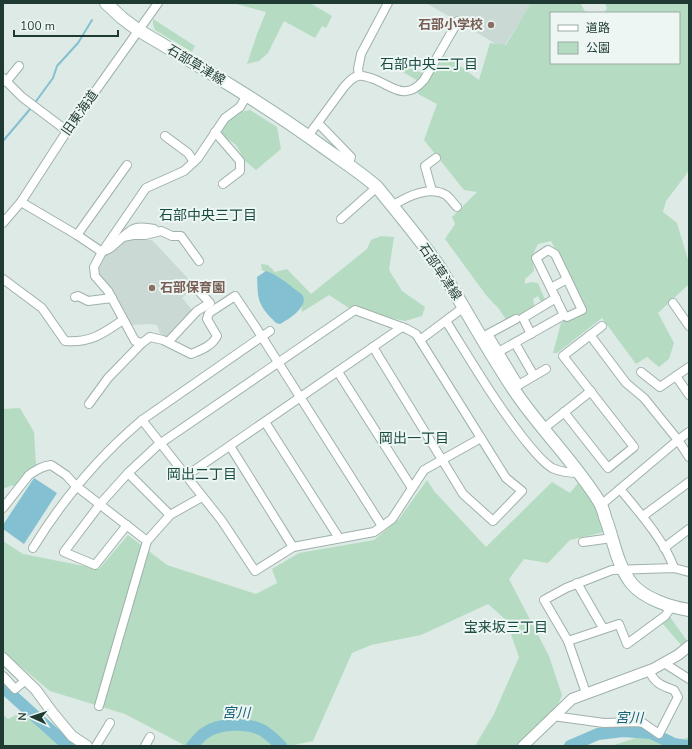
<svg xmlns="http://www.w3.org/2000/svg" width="692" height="749" font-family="'Nunito Sans','Noto Sans JP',sans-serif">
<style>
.built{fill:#cbd9d4}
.green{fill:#b5dcc2}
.water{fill:#83c0d1}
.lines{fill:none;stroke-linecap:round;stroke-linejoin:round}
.stream{stroke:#83c0d1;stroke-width:2}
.river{stroke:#83c0d1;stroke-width:12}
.minor-casing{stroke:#a0b1ac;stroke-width:10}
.tertiary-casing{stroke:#a0b1ac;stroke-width:12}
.secondary-casing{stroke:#9cb5ae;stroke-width:14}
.minor{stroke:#fff;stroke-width:8}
.tertiary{stroke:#fff;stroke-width:10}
.secondary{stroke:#fff;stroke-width:12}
.education-dot{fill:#8d6e63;stroke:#edf6f2;stroke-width:1.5}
.labels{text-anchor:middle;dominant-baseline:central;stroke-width:4;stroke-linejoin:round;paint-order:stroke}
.education-label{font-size:13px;font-weight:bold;fill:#785e54;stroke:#edf6f2;text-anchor:end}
.street-label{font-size:13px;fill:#1f3933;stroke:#edf6f2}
.neighbourhood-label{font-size:14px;fill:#1a4b42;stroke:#edf6f2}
.water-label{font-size:14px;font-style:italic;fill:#186175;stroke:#edf6f2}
</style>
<rect width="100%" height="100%" fill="#ddeae5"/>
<g class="built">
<path d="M426,3H532L503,48Z"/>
<path d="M131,238L152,240L195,286L182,298L194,312L168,338L160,333L157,325L150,324L131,325L126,314L111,289L98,276L97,266L103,256L118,243Z"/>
</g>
<g class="green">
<path d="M233,3H310L332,16L326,28L322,26L315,38L284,21L268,53L259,61L247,64L257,34L266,12Z"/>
<path d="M531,3H580L586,13H551V63H679V13H604L607,8L605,3H689V170L685,176L666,201L663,212L677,223L689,263V284L658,313L674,343L669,359L659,367L647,357L636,364L602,318L557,353H553L561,323L584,306L551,241L538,244L532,256L534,271L525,279V284L531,282L538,283L546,302L542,304L538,296L533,299L535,309L507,321L499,309L486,295L445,239L455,224L452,217L477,192L464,190L424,140L437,104L418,94V81L388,63L390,59L429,76L446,56L479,80L490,43L506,45Z"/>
<path d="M153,19L195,46L192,52L155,30L153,24Z"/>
<path d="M250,110L277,127L281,149L256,170L245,161L236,145L221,134C227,118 233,112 250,110Z"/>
<path d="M381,236L394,237L389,270L402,291L425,307L422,316L405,321L352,310L329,295L302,312L301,304L281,280L262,270L261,264L268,265L275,272L287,269L311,294L367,249L371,240Z"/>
<path d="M20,408L34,432L36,465L30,470L15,487L12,485L3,489V409Z"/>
<path d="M427,480L434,491L486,547L552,482L570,493L579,482L596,507L604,532L570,540L548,563L524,559L509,579L549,656L562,695L556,709L516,746H475L494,714L519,657L506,620L488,604L421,635L371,645L352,653L313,741L289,746H183L184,745L125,714L50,691L3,652V541L23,554L99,569L128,535L167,565L256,594L277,583L272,569L299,553L374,540L399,519Z"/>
<path d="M670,617L688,642L682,646L662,623Z"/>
<path d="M18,714L28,715L63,746H3V715L8,719Z"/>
<path d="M648,734L667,746L689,737V746H611Z"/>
</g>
<g class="water">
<path d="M266,271C275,274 283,280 291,286C294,289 301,293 303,296C308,307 288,320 280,324C275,324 274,320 270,317C257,302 258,297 257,277Z"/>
<path d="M34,478L57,493L24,544L3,529V525Z"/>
</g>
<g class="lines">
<g class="stream">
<path d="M34,104L53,78L57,66L78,43L92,20"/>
<path d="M3,141L31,108"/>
</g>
<g class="river">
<path d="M3,687L68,746"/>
<path d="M192,746C196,742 200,736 205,733C219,723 246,722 262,730C269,734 275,740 281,746"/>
<path d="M570,746L598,734L623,731L651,733L674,744L687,746"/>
</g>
<g class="minor-casing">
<g id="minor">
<path d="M359,75L358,69L361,54L388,3"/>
<path d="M3,78L22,97L67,131"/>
<path d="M6,82L19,66"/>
<path d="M247,95L240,107L225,118L198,158L184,171L146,188L102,252L94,267L95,276L108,291L135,341L142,343L150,337L163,340L191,354C201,350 212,346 217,336L207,319L209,313L235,296L255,326L382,526"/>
<path d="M318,123L351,157L348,165"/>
<path d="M215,132L240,161V171L223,184"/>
<path d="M165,136L188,153L194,162"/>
<path d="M308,136L344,87C348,83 352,77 358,76C362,75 367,77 371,78C392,85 404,103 424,80L458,21"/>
<path d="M432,191L425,166L436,158"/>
<path d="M21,202L77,235L102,252"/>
<path d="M392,206C406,197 429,185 446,195C450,198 453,203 457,207"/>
<path d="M341,219L377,187"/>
<path d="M3,223L21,202L67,131L158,3"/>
<path d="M77,235L127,165"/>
<path d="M123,237L133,235H145L161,231L172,236H181L199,261"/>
<path d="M104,251C109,250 112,247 115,244C130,231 132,224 154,229"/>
<path d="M3,279L42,308L65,341C91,343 102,334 123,320"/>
<path d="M551,288L567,279"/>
<path d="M75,297L78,296L88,301L112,298"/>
<path d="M673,303L689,326"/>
<path d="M516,319L488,334L519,385"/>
<path d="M446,321C471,361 495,402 524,439C533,450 541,461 552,468C561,472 570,473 579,473"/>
<path d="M531,334L523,318L556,298"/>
<path d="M590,335L626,383L644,398L678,440L689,457"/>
<path d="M420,340L464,307"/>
<path d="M168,342L197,311L210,303L196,288"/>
<path d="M515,343L534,376"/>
<path d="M493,355L564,315L536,258L548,250L555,254L582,310L567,317L564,315"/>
<path d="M338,372L412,488"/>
<path d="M641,372L660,387L689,367"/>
<path d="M676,376L689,395"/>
<path d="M515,387L546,369"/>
<path d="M89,404L108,378L142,343"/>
<path d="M564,412L608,468L634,447L563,356L602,326"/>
<path d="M142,420L222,521L255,571L293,547L374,532L392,519L424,470L481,438"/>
<path d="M265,422L339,538"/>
<path d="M543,429L591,391"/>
<path d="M230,446L293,547"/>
<path d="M128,473L170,515"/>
<path d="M186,476L402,327"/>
<path d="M620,489C638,511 665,541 674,568"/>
<path d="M601,505L678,440L689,432"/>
<path d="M3,508L29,475C36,470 42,466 51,465L66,475L76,486L147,541L99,706"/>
<path d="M643,516L689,482"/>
<path d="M127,525L95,565L64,552L101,503L128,473L158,445L355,310L407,329L416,334L506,478L522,491L493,521L463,494L373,347"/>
<path d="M147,541L170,515L202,497"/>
<path d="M583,542L612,538"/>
<path d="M33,548C63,499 98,457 142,420L270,331"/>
<path d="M664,548L689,529"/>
<path d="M577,583L603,628"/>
<path d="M568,641L619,624L627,644L665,616L672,606"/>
<path d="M664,663L689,679"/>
<path d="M3,676L15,689L26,680"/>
<path d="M586,693L568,641L544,600L566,588L612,570L674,568L689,572"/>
<path d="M553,716L604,723L638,722L643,723L659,734L678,697L674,690C662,686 654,683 649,670"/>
<path d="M96,746L110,723"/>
<path d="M145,746L150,737"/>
</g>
</g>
<g class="tertiary-casing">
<g id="tertiary">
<path d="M3,658L36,690L52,712L72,736L87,746"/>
<path d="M523,746L572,699L653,669L678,655L689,646"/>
</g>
</g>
<g class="secondary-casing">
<path id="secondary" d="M106,3L122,18L138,30C201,67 264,104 323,147C341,160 360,172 377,187C398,213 421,240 440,268C465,308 487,350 514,390C540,429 575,462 600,503C602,507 604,512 605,517C614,540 616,564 632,584C645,599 670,607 689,610"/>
</g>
<use href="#minor" class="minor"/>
<use href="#tertiary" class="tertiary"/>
<use href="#secondary" class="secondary"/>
</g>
<g class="education-dot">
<circle cx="491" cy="25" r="4"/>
<circle cx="152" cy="288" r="4"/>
</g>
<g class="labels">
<g class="education-label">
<text x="483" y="25">石部小学校</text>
<text x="160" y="288" text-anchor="start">石部保育園</text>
</g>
<g class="street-label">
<text transform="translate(196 65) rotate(31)">石部草津線</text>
<text transform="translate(80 113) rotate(-55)">旧東海道</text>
<text transform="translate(440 272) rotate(56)">石部草津線</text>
</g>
<g class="neighbourhood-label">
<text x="429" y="64">石部中央二丁目</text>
<text x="208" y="215">石部中央三丁目</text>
<text x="414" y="438">岡出一丁目</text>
<text x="202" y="474">岡出二丁目</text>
<text x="506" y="627">宝来坂三丁目</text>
</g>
<g class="water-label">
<text transform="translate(236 713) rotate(1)">宮川</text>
<text transform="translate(629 718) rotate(1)">宮川</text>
</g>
</g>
<rect width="692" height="749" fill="none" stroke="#1f3933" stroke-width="8"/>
<rect x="550" y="12" width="130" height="52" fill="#edf6f2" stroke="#9baaa6"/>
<rect x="558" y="25" width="20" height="6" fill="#ffffff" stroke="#9baaa6"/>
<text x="586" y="32" font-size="12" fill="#1f3933">道路</text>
<rect x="558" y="42" width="20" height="12" fill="#b5dcc2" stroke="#9baaa6"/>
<text x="586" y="52" font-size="12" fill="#1f3933">公園</text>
<g transform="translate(32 717) rotate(273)" stroke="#edf6f2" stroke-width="3" paint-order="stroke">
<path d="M0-3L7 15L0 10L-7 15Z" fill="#1f3933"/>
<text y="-6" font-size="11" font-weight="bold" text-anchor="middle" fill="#1f3933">N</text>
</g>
<path d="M14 30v6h104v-6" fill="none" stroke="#1f3933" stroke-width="2"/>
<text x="20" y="30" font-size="12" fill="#1f3933" stroke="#edf6f2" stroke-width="3" paint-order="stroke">100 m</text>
</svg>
